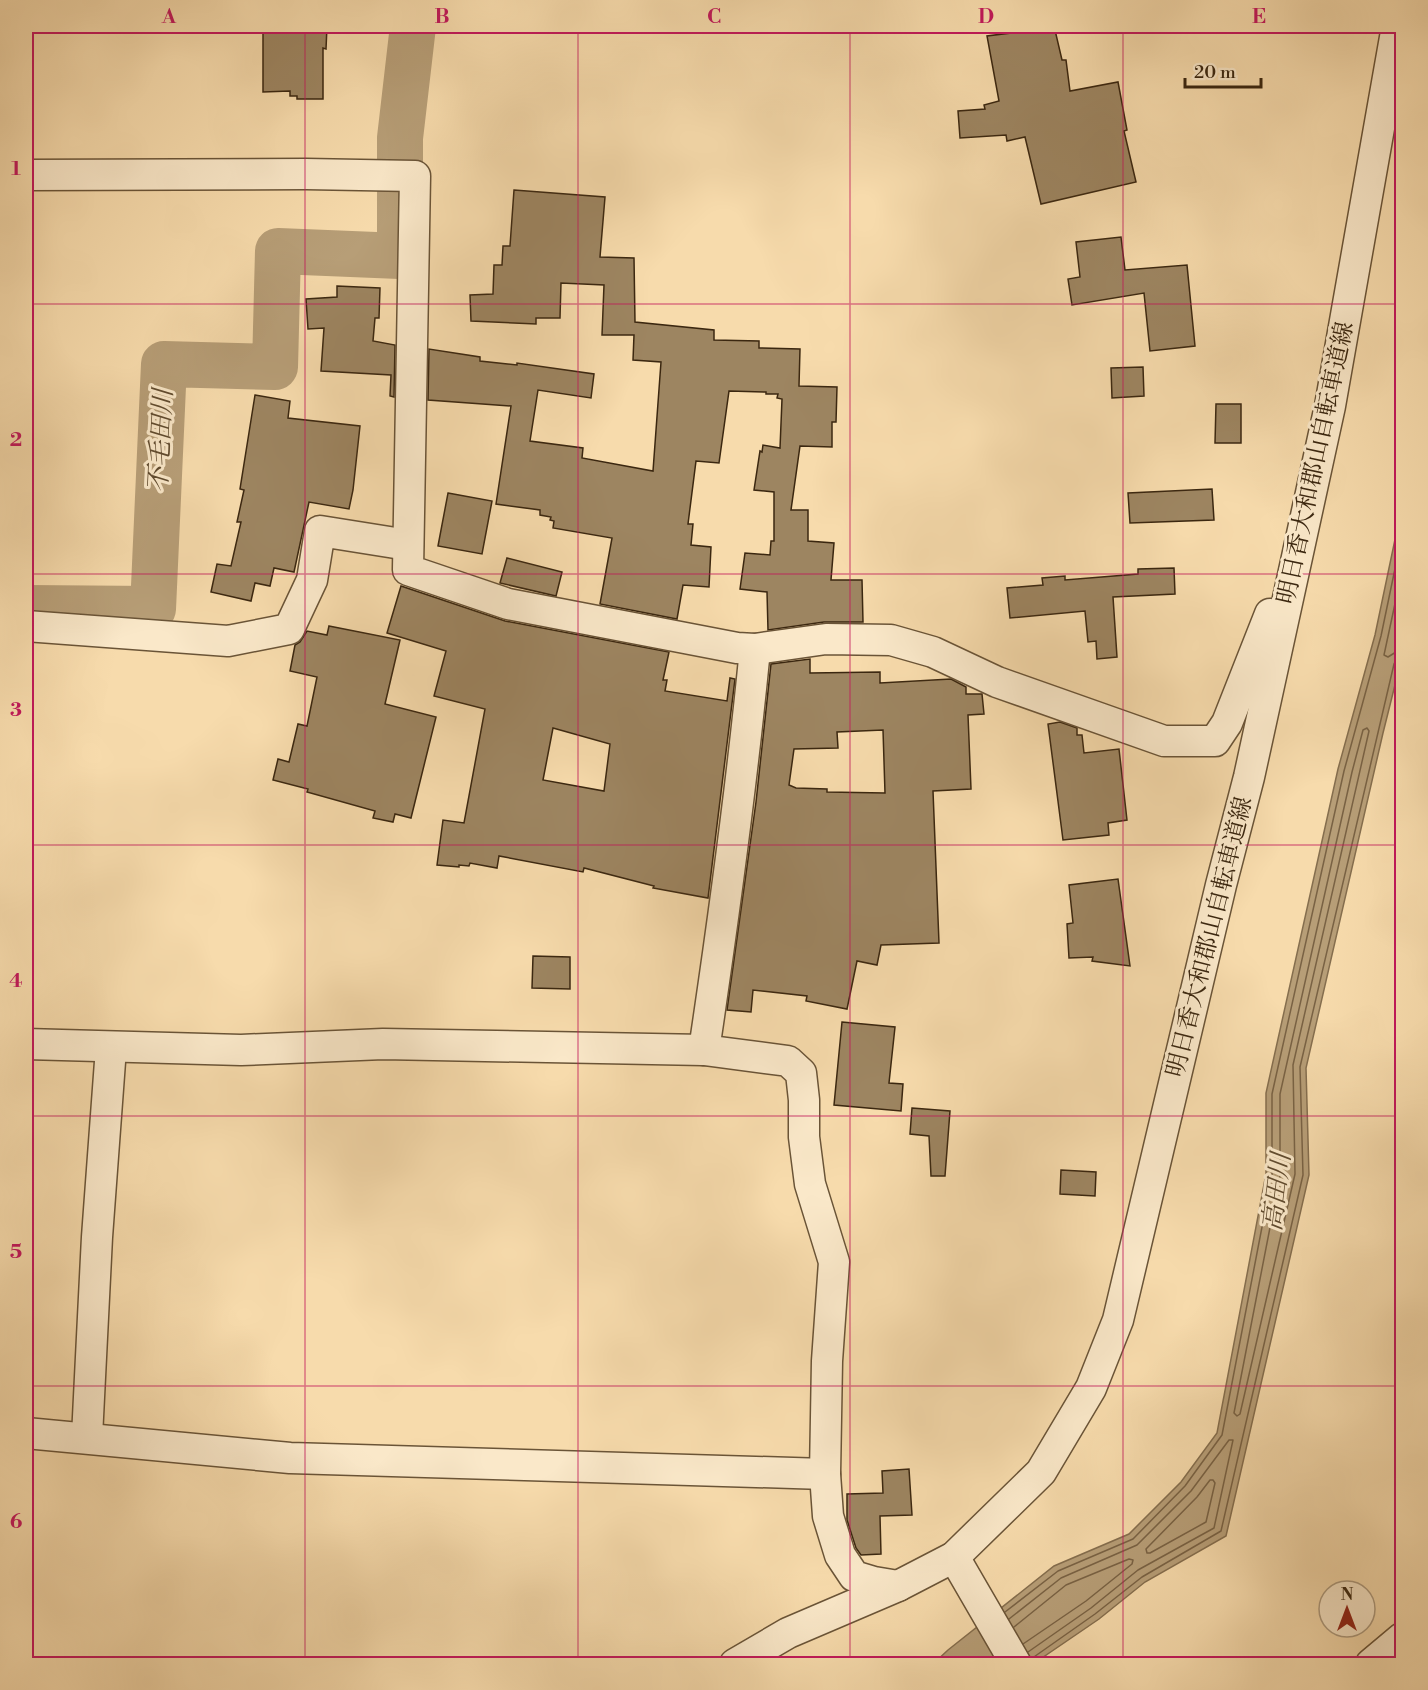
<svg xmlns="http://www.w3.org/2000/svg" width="1428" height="1690" font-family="'Libre Bodoni','Noto Serif JP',serif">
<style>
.water{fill:#b79e77;stroke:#856e4e;stroke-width:1.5}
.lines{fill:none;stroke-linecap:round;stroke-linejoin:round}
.shore{stroke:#796244;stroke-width:1.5}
.river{stroke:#b79e77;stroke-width:46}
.building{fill:#9d8561;stroke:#3b2710;stroke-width:1.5;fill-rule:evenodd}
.minor-casing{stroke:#6a5437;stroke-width:33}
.minor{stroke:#fae8c9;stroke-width:30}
.grid{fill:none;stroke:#c2185b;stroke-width:1.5;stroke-opacity:0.55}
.labels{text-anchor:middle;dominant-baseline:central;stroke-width:6;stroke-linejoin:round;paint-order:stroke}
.street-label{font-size:24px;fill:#3b2710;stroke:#fae8c9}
.water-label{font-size:26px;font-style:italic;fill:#604b2f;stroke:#fae8c9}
.neatline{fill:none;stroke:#c2185b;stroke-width:2}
.grid-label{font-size:20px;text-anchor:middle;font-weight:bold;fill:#c2185b}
</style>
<rect width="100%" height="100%" fill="#f7dbac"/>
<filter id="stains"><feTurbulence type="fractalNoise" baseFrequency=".00333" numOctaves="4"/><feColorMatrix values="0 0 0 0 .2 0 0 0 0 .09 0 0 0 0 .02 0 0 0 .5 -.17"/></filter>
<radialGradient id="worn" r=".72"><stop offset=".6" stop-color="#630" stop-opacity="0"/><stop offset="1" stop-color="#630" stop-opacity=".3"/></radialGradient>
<path class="water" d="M1402,506V657L1383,733L1306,1068L1309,1175L1226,1536L1145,1582L1099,1619L1033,1664H933L948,1650L1054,1566L1129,1534L1181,1482L1217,1433L1266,1174V1093L1338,769L1375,635Z"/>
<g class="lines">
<g class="shore">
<path d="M1402,571L1384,655L1388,657L1396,652L1402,651"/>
<path d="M1367,728L1369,731L1293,1065L1295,1174L1240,1414L1237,1416L1234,1413L1280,1176V1094L1352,772L1363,730Z"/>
<path d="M1210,1480H1213L1215,1483L1206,1522L1150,1553H1147L1146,1549L1197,1497Z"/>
<path d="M1005,1612L1058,1571L1133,1539L1185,1486L1222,1435L1272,1175V1094L1344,771L1381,636L1402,535"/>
<path d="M1009,1619L1061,1578L1137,1545L1191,1491L1229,1440H1233L1214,1528L1138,1570L1091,1608L1028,1652"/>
<path d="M1014,1627L1066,1585L1129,1559L1133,1560L1132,1564L1086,1601L1023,1644"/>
<path d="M1031,1659L1095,1614L1142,1577L1221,1531L1303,1175L1300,1067L1394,664L1397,659L1402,658"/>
</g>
<path class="river" d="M26,608L153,609L164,364L275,367L278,251L400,256V138L413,26"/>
</g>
<g class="building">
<path d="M263,26H327L326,49L323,48V99H297V96H290V91L263,92Z"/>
<path d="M1043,29V32L1055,30L1062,60H1066L1070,91L1118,82L1127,130L1124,131L1136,182L1041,204L1025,137L1007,141L1006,135L960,138L958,111L985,109L984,105L999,101L987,36Z"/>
<path d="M514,190L605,197L600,257L634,258L635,322L714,330V340L759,341V348L800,349L799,386L837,387L836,422H832V447L800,446L791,510H808V541L834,543L831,580H862L863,622H824L768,630L767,592L740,589L745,553L770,555L771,541H774V492L754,490L760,451L762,452L763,445L780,448L782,399L777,398L778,394H766V392L729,391L719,463L696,461L688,524H693L691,545L711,547L709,587L683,585L677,619L600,604L612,538L553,528L554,521L550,520L551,517L540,515V510L496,504L511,406L428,400L429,349L480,357V361L517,365V363L594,374L591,398L538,390L530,441L583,448L582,458L653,471L661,362L633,360L634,335H602L604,285L561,283L560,318H536V324L471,321L470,295L493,294L494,265H502L503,246H510Z"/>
<path d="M1121,237L1125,270L1187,265L1195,346L1150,351L1144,293L1072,305L1068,279L1080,277L1076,242Z"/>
<path d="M337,286L380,288L379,318H375L373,341L395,345L394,397L390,396L391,375L321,371L324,328L308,329L306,299L337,297Z"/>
<path d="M1143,367L1144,396L1112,398L1111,368Z"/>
<path d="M255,395L290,401L288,418L360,426L353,490L349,509L309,502L294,572L274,568L270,586L255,583L251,601L211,592L217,564L231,566L241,522H237L244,490L240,489Z"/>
<path d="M1216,404H1241V443H1215Z"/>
<path d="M1212,489L1214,520L1130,523L1128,493Z"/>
<path d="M448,493L492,501L482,554L438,546Z"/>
<path d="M507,558L562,572L556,596L500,583Z"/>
<path d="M1174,568L1175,594L1113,597L1117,657L1097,659L1096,641L1088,642L1085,611L1010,618L1007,588L1043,585L1042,578L1065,576V580L1138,574V569Z"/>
<path d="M401,586L505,621L669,652L663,680H667L665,691L727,701L730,678L735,679L708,898L653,888L654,886L584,868L583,872L499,856L497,868L470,863L469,866L459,865V867L437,865L443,820L464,823L485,709L434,696L446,651L387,633ZM553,728L610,744L604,791L543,780Z"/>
<path d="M329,626L400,640L385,704L436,717L411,818L395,814L393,822L373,818L375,811L307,792L308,789L273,780L278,759L289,762L298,724L307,726L317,677L290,671L295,645L300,642L307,631L327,635Z"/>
<path d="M810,659V673L880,672V683L951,679L966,687V694H982L984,714L968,715L971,789L933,791L939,943L881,945L877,965L857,961L847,1009L806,1001L807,996L753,990L751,1012L727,1010L756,802L771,664ZM883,730L885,793L827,792V789L796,788L789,785L794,749L838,748L837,732Z"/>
<path d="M1060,722L1077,728V735H1082L1084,753L1119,749L1127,820L1108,823L1109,835L1063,840L1048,724Z"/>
<path d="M1118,879L1130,966L1092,961L1093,957L1069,958L1067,924L1073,923L1069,885Z"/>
<path d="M533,956L570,957V989L532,988Z"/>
<path d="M842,1022L895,1027L889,1083L903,1084L901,1111L834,1105Z"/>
<path d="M912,1108L950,1111L945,1176H931L929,1136L910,1134Z"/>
<path d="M1061,1170L1096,1172L1095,1196L1060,1194Z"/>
<path d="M909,1469L912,1515L880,1516L881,1554L861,1555L856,1548L847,1520V1494L883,1493L882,1471Z"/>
</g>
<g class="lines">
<g class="minor-casing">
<g id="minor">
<path d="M26,175L306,174L415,176L408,570L508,604L737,648L755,649L826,639L891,640L933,652L997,682L1164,741H1215L1227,723L1270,614"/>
<path d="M26,626L228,641L289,629L312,580L320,531L408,545"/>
<path d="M26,1044L241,1050L383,1044L704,1050L788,1061L801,1073L804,1100V1137L810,1184L834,1262L827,1361L825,1474L828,1516L840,1555L854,1576L874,1582L898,1586"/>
<path d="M704,1050C724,916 742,783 755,649"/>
<path d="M26,1433L290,1458L825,1474"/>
<path d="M87,1437L97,1237L111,1048"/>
<path d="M954,1557L1016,1664"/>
<path d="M735,1664L788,1633L898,1586L954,1557L1041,1472L1091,1388L1118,1320L1221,885L1249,777L1330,406L1397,26"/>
<path d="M1371,1664L1402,1638"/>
</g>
</g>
<use href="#minor" class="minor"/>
</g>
<path class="grid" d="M305,26V1664M578,26V1664M850,26V1664M1123,26V1664M26,304H1402M26,574H1402M26,845H1402M26,1116H1402M26,1386H1402"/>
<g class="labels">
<g class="street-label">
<text transform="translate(1316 463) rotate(-78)">明日香大和郡山自転車道線</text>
<text transform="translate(1210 937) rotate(-76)">明日香大和郡山自転車道線</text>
</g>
<g class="water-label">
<text transform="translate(161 441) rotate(-87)">不毛田川</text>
<text transform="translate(1277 1192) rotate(-83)">高田川</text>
</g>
</g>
<rect width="1428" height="1690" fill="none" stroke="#f7dbac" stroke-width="66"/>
<g transform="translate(1347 1609)"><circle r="28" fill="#fae8c9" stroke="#ae9b7f" stroke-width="1.5"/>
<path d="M0-4.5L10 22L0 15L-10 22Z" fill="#8f2418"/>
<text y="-9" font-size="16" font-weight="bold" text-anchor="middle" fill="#3b2710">N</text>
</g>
<path d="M1185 78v9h76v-9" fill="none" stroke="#3b2710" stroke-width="3"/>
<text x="1194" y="78" font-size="18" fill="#3b2710" stroke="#fae8c9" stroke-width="4.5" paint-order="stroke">20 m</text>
<rect x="33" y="33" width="1362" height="1624" class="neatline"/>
<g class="grid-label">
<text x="169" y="23">A</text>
<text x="442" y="23">B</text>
<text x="714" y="23">C</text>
<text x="986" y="23">D</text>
<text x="1259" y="23">E</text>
<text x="16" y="175">1</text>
<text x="16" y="446">2</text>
<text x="16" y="716">3</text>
<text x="16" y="987">4</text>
<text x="16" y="1258">5</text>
<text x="16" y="1528">6</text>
</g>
<rect width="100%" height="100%" filter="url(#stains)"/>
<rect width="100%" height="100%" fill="url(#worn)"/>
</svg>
